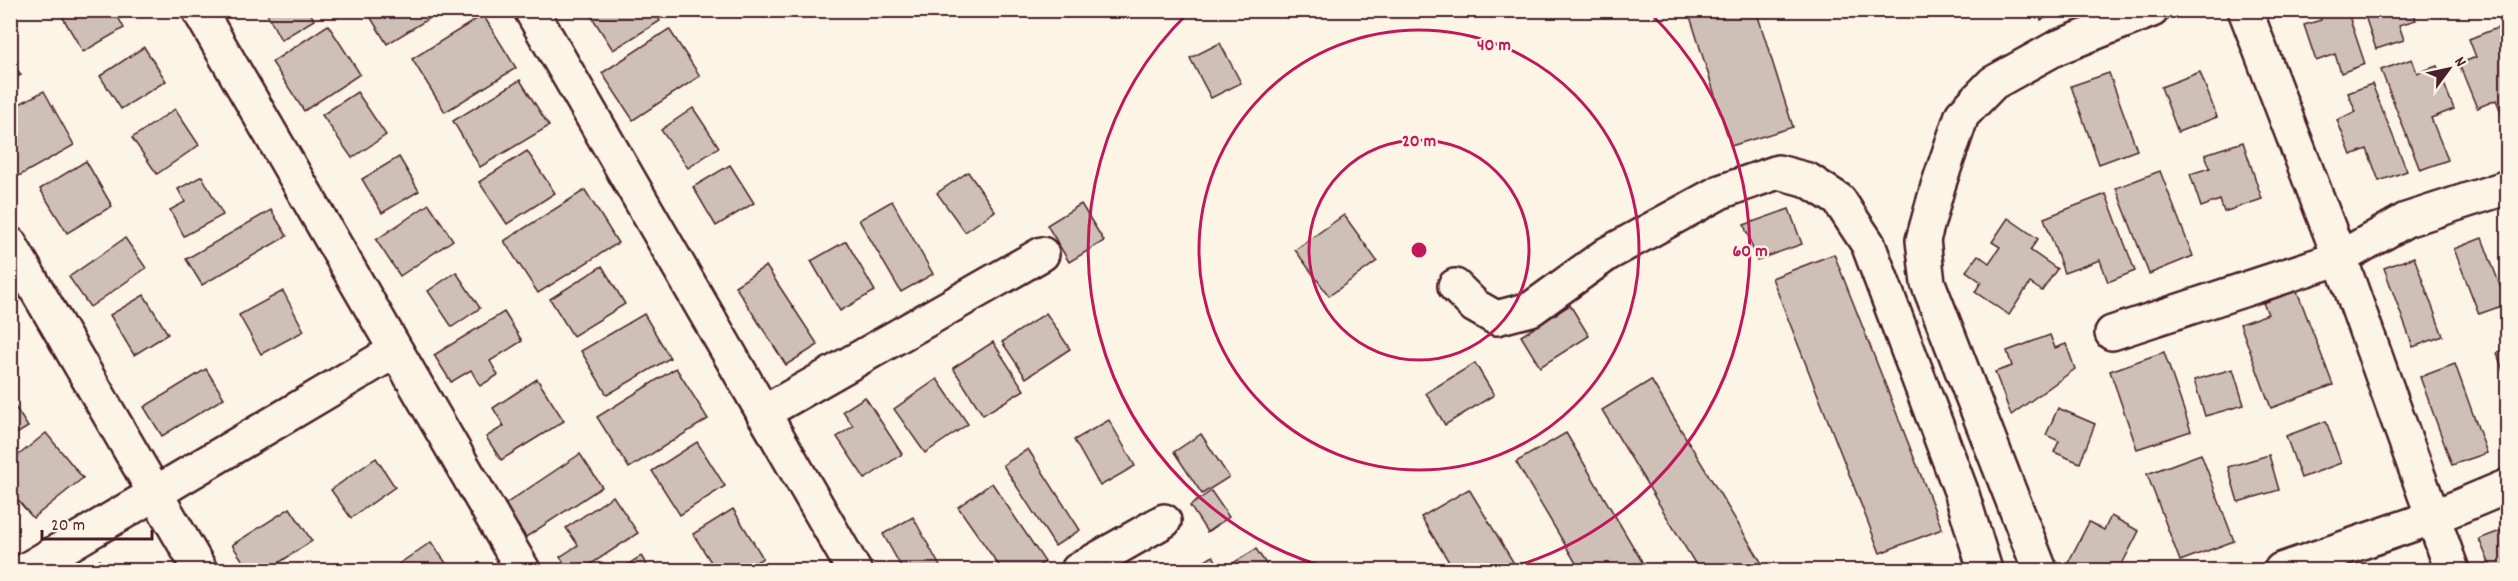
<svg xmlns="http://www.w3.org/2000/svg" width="2518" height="581" font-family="Dekko,sans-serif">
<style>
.building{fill:#cfc0b7;stroke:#4a1f2b;stroke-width:1.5}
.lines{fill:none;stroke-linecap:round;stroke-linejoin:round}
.minor-casing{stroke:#4a1f2b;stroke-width:38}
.minor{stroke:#fcf5e5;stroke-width:33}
.ring{fill:none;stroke:#c2185b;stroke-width:3}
.centre{fill:#c2185b;stroke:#fcf5e5;stroke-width:3}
.ring-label{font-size:18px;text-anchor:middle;font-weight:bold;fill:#c2185b;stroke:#fcf5e5;stroke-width:4.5;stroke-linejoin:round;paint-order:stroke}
</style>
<rect width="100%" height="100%" fill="#fcf5e5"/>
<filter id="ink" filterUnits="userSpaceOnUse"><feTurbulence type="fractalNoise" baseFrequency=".0167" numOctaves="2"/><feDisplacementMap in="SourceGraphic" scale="12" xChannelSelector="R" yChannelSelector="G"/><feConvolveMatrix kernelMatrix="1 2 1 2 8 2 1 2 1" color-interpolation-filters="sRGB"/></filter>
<g filter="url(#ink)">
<g class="building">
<path d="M114,10L124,28L83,52L59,11Z"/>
<path d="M265,10H309L314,20L281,40Z"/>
<path d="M366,10H443L387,44Z"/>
<path d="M596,10H654L660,21L613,50L590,14Z"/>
<path d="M1688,10H1756L1793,127L1731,146Z"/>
<path d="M2037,10H2063L2041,20Z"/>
<path d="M2318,10H2347L2365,64L2341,73L2335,54L2316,61L2304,25L2321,20Z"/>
<path d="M2363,10H2413L2416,20L2399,25L2404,40L2376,49Z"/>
<path d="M2438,10H2459L2441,17Z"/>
<path d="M483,15L516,68L445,112L412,59Z"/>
<path d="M328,25L360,74L304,111L272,62Z"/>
<path d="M2497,28L2508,54V129L2496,100L2477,108L2459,64L2476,57L2469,39Z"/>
<path d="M669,29L700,76L633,120L602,73Z"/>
<path d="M1220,43L1241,83L1211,98L1190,58Z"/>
<path d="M144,47L166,81L121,109L100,76Z"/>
<path d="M10,59L21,75L10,81Z"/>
<path d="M2412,59L2417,73L2437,66L2454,109L2431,118L2448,160L2420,170L2381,70Z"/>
<path d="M2200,72L2217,117L2178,132L2161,87Z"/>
<path d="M2109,73L2137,150L2099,164L2071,86Z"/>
<path d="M520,80L549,126L480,167L453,121Z"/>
<path d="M2372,84L2407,171L2379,181L2367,149L2351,155L2337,120L2356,112L2348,93Z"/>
<path d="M44,91L74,145L10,181V109Z"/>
<path d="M357,92L386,135L352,158L322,115Z"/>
<path d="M693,108L719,147L688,168L661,130Z"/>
<path d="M175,109L199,145L157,174L132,138Z"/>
<path d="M2243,142L2262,199L2224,212L2220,200L2201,207L2190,174L2210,168L2205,154Z"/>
<path d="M527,151L555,193L507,224L479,182Z"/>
<path d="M399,157L419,191L382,213L362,179Z"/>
<path d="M86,161L112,206L67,233L40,189Z"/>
<path d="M730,165L754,203L716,226L693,187Z"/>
<path d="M2160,171L2193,256L2149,274L2116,188Z"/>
<path d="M968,172L995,211L965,232L937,193Z"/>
<path d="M202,176L223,215L184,236L170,210L185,202L178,189Z"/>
<path d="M585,190L618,243L538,293L504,241Z"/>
<path d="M2106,194L2135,271L2108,282L2100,260L2064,273L2044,218Z"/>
<path d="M892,201L933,274L901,292L859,220Z"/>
<path d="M429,204L453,240L400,276L376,240Z"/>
<path d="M1081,204L1104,241L1069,262L1047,225Z"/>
<path d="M1789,209L1802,244L1757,260L1744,225Z"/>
<path d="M271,210L287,236L202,285L186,259Z"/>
<path d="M1344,215L1377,261L1329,296L1295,250Z"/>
<path d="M2008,218L2038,239L2030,250L2057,269L2042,291L2030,283L2009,315L1975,292L1981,282L1966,271L1978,255L1989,263L2000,247L1992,242Z"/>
<path d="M125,238L146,268L90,307L69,277Z"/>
<path d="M2482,238L2507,304L2479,314L2454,249Z"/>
<path d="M846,241L875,291L840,311L811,261Z"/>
<path d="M1834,254L1942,529L1880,553L1772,278Z"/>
<path d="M2414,257L2443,336L2413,347L2384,268Z"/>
<path d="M602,266L625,304L573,336L550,299Z"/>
<path d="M766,266L818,345L786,365L735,286Z"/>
<path d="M456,272L480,308L452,327L428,291Z"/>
<path d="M283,291L304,331L261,354L239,315Z"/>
<path d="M2297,291L2333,385L2271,408L2240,324L2268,314L2263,303Z"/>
<path d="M144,295L168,334L134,355L110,315Z"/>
<path d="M1570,305L1589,336L1540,367L1521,336Z"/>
<path d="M504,312L522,341L490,361L498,375L480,386L471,370L451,382L434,355Z"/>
<path d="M1046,313L1070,349L1026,378L1002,342Z"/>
<path d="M644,314L670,358L607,395L581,351Z"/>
<path d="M2050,335L2055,348L2066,344L2075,369L2011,415L1995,372L2012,366L2007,351Z"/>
<path d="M993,342L1024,390L983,415L953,368Z"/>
<path d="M2508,349V386L2497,353Z"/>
<path d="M2164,352L2191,431L2137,449L2110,371Z"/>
<path d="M1475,363L1494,395L1445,425L1426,393Z"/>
<path d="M2455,364L2487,453L2452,465L2420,377Z"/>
<path d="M676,368L708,419L629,468L597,417Z"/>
<path d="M206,369L224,398L162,436L144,407Z"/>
<path d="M2233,369L2244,405L2205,416L2194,380Z"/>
<path d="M537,379L564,421L501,460L486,437L504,426L493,408Z"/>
<path d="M937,379L968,424L925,453L894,409Z"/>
<path d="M1651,380L1766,570H1699L1602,410Z"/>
<path d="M865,397L902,454L865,479L837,437L853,426L843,411Z"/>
<path d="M10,399L28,427L10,438Z"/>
<path d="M2058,408L2095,424L2080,463L2054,452L2059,441L2046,435Z"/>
<path d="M1109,420L1135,466L1100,486L1074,440Z"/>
<path d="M2326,421L2341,463L2301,478L2286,436Z"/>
<path d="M46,433L83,478L33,518L10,491V462Z"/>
<path d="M1566,433L1647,570H1580L1516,462Z"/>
<path d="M1201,434L1229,477L1202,494L1174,452Z"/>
<path d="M697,442L725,486L680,515L652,471Z"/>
<path d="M1028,449L1080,530L1055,546L1003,465Z"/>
<path d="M580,454L602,487L526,537L504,505Z"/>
<path d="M2201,454L2234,541L2180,561L2147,474Z"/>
<path d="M2269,455L2279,490L2238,502L2228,467Z"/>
<path d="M376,458L395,487L351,518L331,490Z"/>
<path d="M992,483L1045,562L1032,570H1002L958,507Z"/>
<path d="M1469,489L1518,570H1454L1421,517Z"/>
<path d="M1211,491L1229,517L1207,532L1190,506Z"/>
<path d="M613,496L638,533L582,570H569L560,557L578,545L566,528Z"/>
<path d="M290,508L312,541L268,570H249L232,545Z"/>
<path d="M733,509L763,558L743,570H716L693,534Z"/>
<path d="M2111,516L2139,531L2119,570H2078L2067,565L2089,522L2104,530Z"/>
<path d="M913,517L942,570H903L883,534Z"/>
<path d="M2508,528V570H2492L2479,539Z"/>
<path d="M431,542L451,570H390Z"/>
<path d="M1256,549L1270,570H1191L1213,556L1222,570Z"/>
<path d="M641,556L650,570H619Z"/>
<path d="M100,560L107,570H86Z"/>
</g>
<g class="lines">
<g class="minor-casing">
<g id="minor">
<path d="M199,10L523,570"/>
<path d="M531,10L854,570"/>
<path d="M2245,10L2340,258L2452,570"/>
<path d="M10,244L200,570"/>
<path d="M1455,286L1475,306L1496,318L1531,309L1607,254L1720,192L1778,172L1808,180L1839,200L1868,244L1961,491L1985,570"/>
<path d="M2112,333L2340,258L2406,220L2508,187"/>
<path d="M763,413L1042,254"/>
<path d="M26,570L395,351"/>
<path d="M1078,570L1164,521"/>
<path d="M2040,570L1928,283L1923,240L1938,186L1962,115L1993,83L2056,48L2152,10"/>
<path d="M2281,570L2434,517L2508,486"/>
</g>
</g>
<use href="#minor" class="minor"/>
</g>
</g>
<g class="ring">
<circle cx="1419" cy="250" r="110"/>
<circle cx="1419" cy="250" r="220"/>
<path d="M1336 570A331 331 0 0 1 1189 12M1649 12A331 331 0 0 1 1502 570"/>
</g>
<circle cx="1419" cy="250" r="9" class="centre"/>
<g class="ring-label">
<text x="1494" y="50">40 m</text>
<text x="1419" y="146">20 m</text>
<text x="1750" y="256">60 m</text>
</g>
<rect width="2518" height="581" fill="none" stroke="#fcf5e5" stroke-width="36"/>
<rect x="18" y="18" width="2482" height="545" fill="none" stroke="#4a1f2b" stroke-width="2" filter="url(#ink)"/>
<g transform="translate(2449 69) rotate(57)" stroke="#fcf5e5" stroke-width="4.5" paint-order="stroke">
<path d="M0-4.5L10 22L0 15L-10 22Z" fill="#4a1f2b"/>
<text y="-9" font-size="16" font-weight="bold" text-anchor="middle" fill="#4a1f2b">N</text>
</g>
<path d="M42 530v9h110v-9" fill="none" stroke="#4a1f2b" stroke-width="3"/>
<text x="51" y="530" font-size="18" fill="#4a1f2b" stroke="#fcf5e5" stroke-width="4.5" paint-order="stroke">20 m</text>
</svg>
